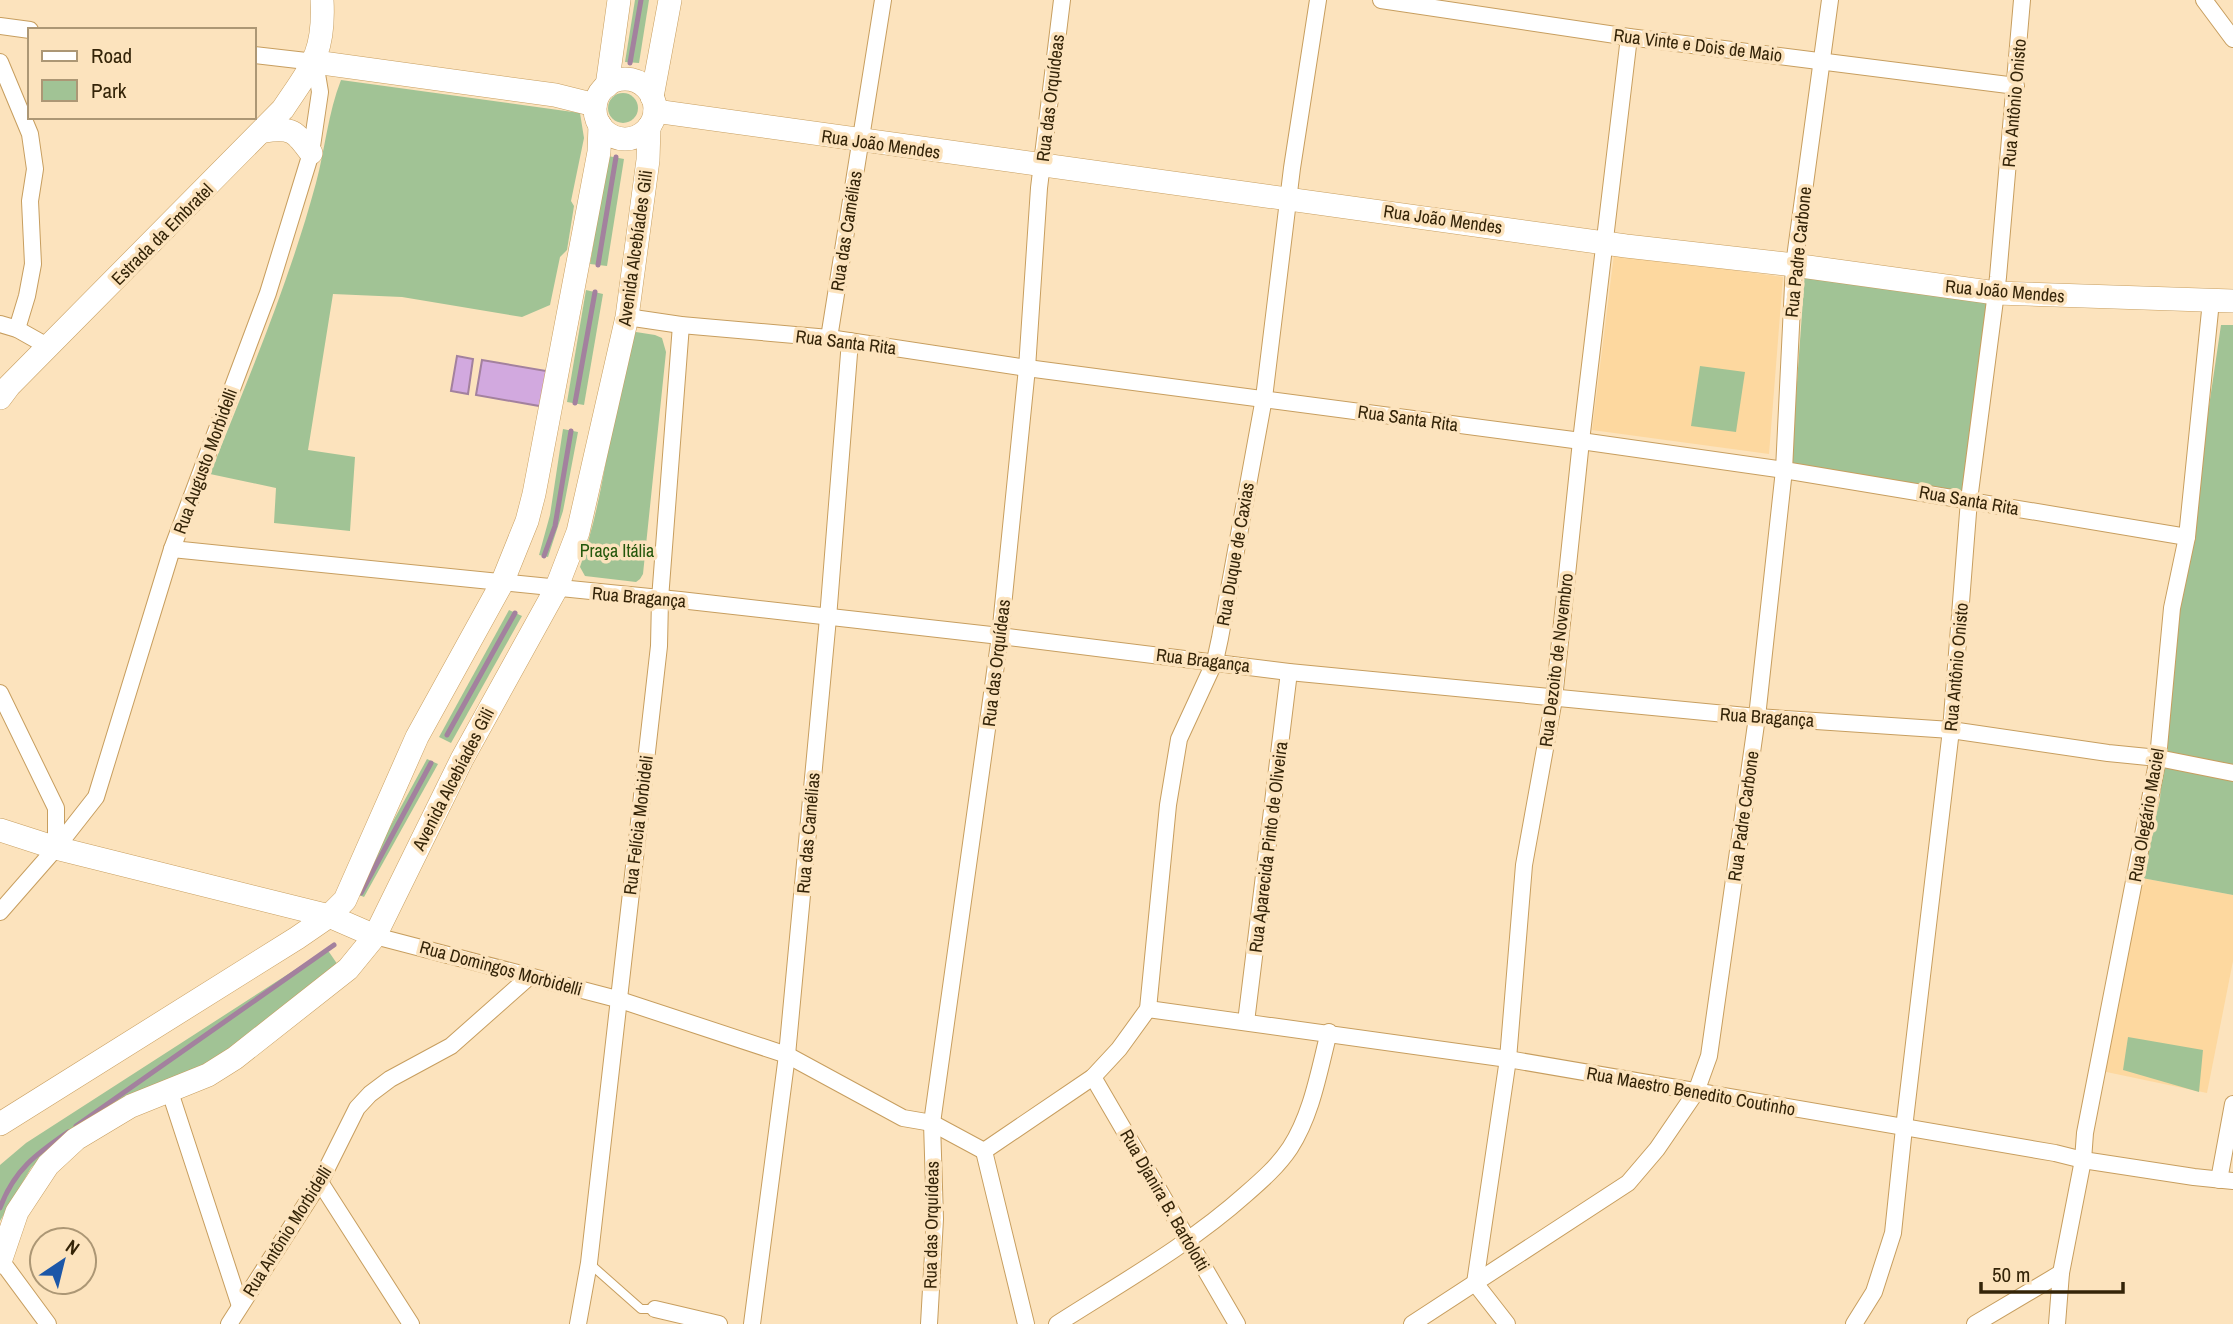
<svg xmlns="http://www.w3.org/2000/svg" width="2233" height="1324" font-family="'Archivo Narrow',sans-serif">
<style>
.built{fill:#fdd89f}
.green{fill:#a1c395}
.water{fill:#d2a9df;stroke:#a3819e;stroke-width:2}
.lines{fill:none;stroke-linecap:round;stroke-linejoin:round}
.stream{stroke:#a3819e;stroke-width:5}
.lane-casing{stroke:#c79e5f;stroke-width:10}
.street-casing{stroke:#c79e5f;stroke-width:18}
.secondary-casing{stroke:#c79e5f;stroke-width:24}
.lane{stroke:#fff;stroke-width:8}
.street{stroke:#fff;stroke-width:16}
.secondary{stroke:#fff;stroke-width:23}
.labels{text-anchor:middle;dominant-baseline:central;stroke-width:7;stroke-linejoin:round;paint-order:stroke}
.street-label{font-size:18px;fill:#342408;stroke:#fce3bd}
.park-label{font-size:18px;fill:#24570b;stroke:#fce3bd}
</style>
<rect width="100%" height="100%" fill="#fce3bd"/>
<g class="built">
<path d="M1614,254L1783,277L1769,454L1592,430Z"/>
<path d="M2142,878L2233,895V961L2207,1093L2092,1069Z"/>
</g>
<g class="green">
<path d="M635,0H649L639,63L625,62Z"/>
<path d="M341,80L580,113L584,138L571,201L574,206L567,250L560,257L550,305L522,317L402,297L333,294L308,450L355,457L350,531L274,523L276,488L210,474C248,379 289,283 316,183C325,149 328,113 341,80Z"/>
<circle cx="623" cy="108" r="15"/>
<path d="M608,156L624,159L607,266L590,264Z"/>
<path d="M1805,272L1991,299L1962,492L1791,465Z"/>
<path d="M586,290L603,294L584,405L567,402Z"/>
<path d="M2221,325H2233V895L2142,878L2160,799L2168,684Z"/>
<path d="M636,332L655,335L662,338L666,352L643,574L640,579L636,582L585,576L580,567C605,495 612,418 624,343L630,333Z"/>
<path d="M1700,366L1745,372L1736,432L1691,426Z"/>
<path d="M563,429L578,432L563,511L548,557L539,555L550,515Z"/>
<path d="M509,610L522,616L451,743L439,737Z"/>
<path d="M427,759L438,764L364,897L354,893Z"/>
<path d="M324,951L329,952L340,968L229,1058L58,1141L31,1168L0,1221V1165L26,1143Z"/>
<path d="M2128,1037L2203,1050L2199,1092L2123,1070Z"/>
</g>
<g class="water">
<path d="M457,356L473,359L468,394L451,391Z"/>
<path d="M482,360L552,372L545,407L476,395Z"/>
</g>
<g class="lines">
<g class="stream">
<path d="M630,63L641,0"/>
<path d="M598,265L616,157"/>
<path d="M575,403L595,292"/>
<path d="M544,556L555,526L571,431"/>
<path d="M447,735L515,613"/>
<path d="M361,893L431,763"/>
<path d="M76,1126L334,945"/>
<path d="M0,1208C14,1170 36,1154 68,1132"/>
</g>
<g class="lane-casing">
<path id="lane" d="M589,1263L641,1309H655"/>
</g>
<g class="street-casing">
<g id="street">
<path d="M1381,0L1629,37L2016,86"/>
<path d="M2204,0L2233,39"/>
<path d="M0,26L30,30"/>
<path d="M0,62L30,134L35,169L30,201L33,264L27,296L17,329"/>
<path d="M627,317L681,325L829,338L1027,368L1581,441L1784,470L2187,537"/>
<path d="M0,324L17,329L49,347"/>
<path d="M829,338L883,0"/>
<path d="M172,549L680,600L1000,636L1289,672L1757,717L1951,730L2108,753L2158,758L2233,773"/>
<path d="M0,693L56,808V848"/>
<path d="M0,912L56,848L96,797L172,549L268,293L311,153L320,92L315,62L254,55"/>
<path d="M375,936L617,999L787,1055L903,1118L932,1123L984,1151"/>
<path d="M1148,1009L1508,1059L2055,1153L2083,1160L2194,1177L2233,1181"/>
<path d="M1246,1022L1289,672"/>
<path d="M1093,1077L1237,1324"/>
<path d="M170,1092L240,1306"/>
<path d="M984,1151L1093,1077L1119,1049L1148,1009L1168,805L1179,739L1215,661L1220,638L1264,398L1292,168L1318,0"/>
<path d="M984,1151L1026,1324"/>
<path d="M2219,1180L2233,1104"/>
<path d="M320,1182L411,1324"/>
<path d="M0,1259L48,1324"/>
<path d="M655,1309L719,1324"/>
<path d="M229,1324L320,1182L357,1108L370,1094L390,1079L451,1046L530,976"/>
<path d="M578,1324L589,1263L659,646L660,599L681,325"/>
<path d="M752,1324L787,1055L828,618L850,341"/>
<path d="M929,1324L935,1219L932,1123L1000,636L1027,368L1039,188L1062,0"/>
<path d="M1057,1324C1121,1283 1189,1245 1246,1194C1262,1180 1278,1166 1290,1148C1312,1114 1319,1071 1329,1032"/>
<path d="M1412,1324L1628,1183L1657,1149L1696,1092L1709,1056L1757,717L1784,470L1794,265L1830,0"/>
<path d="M1507,1324L1475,1283L1508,1059L1524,865L1554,699L1581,441L1629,37"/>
<path d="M1854,1324L1874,1292L1893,1233L1904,1128L1951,730L1969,500L1998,277L2022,0"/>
<path d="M1975,1324L2061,1273"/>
<path d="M2057,1324L2061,1273L2083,1160L2085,1133L2158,758L2172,608L2187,537L2211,301"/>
</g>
</g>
<g class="secondary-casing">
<g id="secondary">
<path d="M315,62L555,95L595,105"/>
<circle cx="625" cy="109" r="30"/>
<path d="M607,86L619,0"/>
<path d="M652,97L670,0"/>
<path d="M655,111L1626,246L1794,265L1996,293L2233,301"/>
<path d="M264,131C292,127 295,131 311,153"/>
<path d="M0,398L9,386L283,109C311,67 325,53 322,0"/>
<path d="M0,830L56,848L329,916L375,936"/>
<path d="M0,1124L297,938L329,916L345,900L417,737L502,583L527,521L534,494L599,152L600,125"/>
<path d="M0,1262L17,1212L48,1165L76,1139L131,1106L208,1075L235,1058L348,969L375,936L462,759L556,589L578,532L627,317L648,160L649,127"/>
</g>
</g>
<use href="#lane" class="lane"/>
<use href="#street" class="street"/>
<use href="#secondary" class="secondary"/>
</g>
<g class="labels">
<g class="street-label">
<text transform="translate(1698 45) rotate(7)">Rua Vinte e Dois de Maio</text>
<text transform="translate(1050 98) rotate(-83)">Rua das Orquídeas</text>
<text transform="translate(2014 103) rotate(-85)">Rua Antônio Onisto</text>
<text transform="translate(881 144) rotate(8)">Rua João Mendes</text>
<text transform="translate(1443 219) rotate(8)">Rua João Mendes</text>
<text transform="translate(846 231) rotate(-81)">Rua das Camélias</text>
<text transform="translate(162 234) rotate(-45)">Estrada da Embratel</text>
<text transform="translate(635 248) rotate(-82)">Avenida Alcebíades Gili</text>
<text transform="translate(1798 252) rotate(-84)">Rua Padre Carbone</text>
<text transform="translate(2005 291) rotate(5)">Rua João Mendes</text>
<text transform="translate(846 342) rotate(7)">Rua Santa Rita</text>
<text transform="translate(1408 418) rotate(8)">Rua Santa Rita</text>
<text transform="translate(205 461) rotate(-70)">Rua Augusto Morbidelli</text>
<text transform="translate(1969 500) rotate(10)">Rua Santa Rita</text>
<text transform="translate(1235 554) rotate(-80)">Rua Duque de Caxias</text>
<text transform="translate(639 597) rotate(5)">Rua Bragança</text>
<text transform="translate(1203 660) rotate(7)">Rua Bragança</text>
<text transform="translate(1556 660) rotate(-83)">Rua Dezoito de Novembro</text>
<text transform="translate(996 663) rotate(-83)">Rua das Orquídeas</text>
<text transform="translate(1956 667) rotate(-85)">Rua Antônio Onisto</text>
<text transform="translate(1767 717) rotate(4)">Rua Bragança</text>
<text transform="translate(453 779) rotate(-63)">Avenida Alcebíades Gili</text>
<text transform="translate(2146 815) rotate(-80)">Rua Olegário Maciel</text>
<text transform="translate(1743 816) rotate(-82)">Rua Padre Carbone</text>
<text transform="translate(638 825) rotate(-83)">Rua Felícia Morbideli</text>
<text transform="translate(808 833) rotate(-85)">Rua das Camélias</text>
<text transform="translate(1268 847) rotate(-83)">Rua Aparecida Pinto de Oliveira</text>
<text transform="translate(501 968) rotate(15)">Rua Domingos Morbidelli</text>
<text transform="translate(1691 1091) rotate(10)">Rua Maestro Benedito Coutinho</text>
<text transform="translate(1165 1200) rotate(60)">Rua Djanira B. Bartolotti</text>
<text transform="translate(931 1225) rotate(-89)">Rua das Orquídeas</text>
<text transform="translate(287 1231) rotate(-58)">Rua Antônio Morbidelli</text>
</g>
<g class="park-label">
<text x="617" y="550">Praça Itália</text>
</g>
</g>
<rect x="28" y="28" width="228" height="91" fill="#fce3bd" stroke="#ac9775" stroke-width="2"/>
<rect x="42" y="51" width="35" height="10" fill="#ffffff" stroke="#ac9775" stroke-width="2"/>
<text x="91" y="63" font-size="21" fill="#342408">Road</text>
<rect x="42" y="80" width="35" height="21" fill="#a1c395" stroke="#ac9775" stroke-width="2"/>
<text x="91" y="98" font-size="21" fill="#342408">Park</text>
<g transform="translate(63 1261) rotate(35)"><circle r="33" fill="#fce3bd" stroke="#ac9775" stroke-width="2"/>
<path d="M0-5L12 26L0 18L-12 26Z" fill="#1c57a8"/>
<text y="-10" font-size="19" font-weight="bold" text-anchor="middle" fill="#342408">N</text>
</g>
<path d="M1981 1282v10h142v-10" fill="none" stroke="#342408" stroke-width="3.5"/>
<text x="1992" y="1282" font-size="21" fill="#342408" stroke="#fce3bd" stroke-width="5" paint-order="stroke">50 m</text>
</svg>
